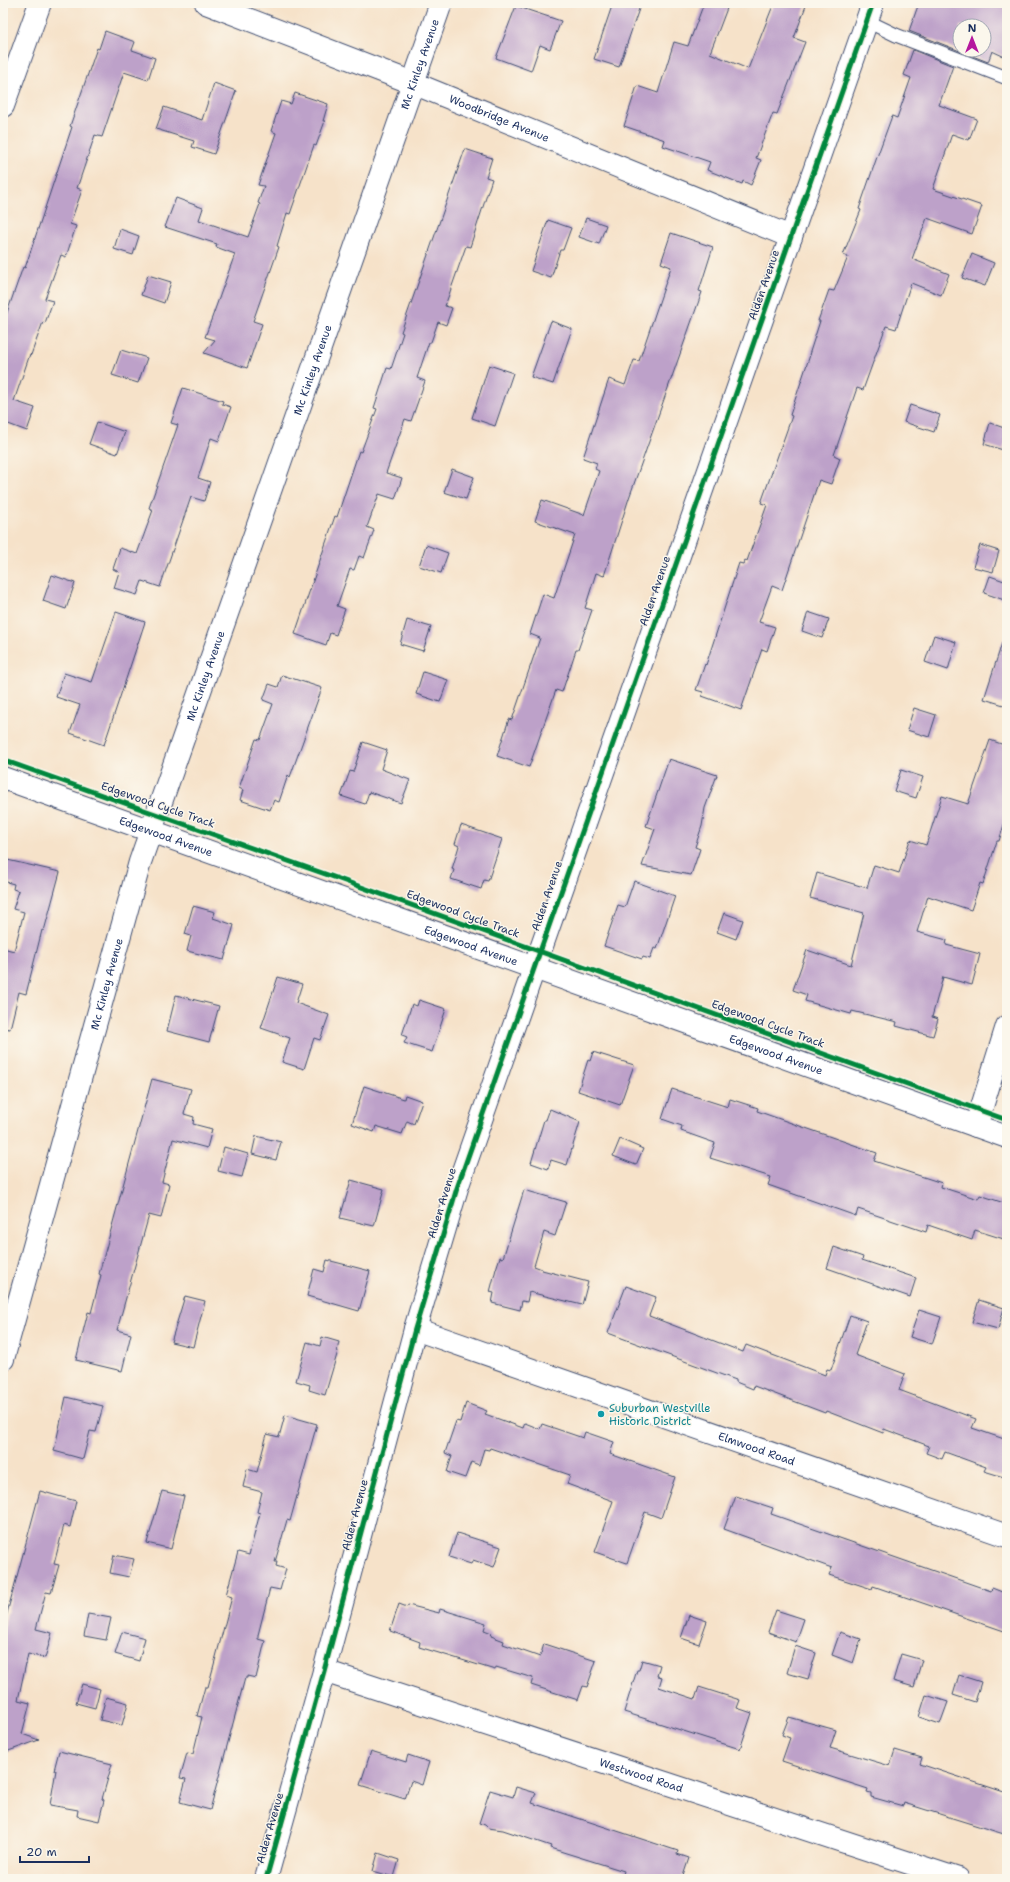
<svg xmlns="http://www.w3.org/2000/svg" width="1010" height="1882" viewBox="0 0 1010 1882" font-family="'Shantell Sans',sans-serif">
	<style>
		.building { fill: #bda1c9; fill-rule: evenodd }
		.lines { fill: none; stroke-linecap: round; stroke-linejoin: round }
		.service-casing { stroke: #3c4a6e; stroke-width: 15 }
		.minor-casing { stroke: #3c4a6e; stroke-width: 24 }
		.tertiary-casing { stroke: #3c4a6e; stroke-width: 24 }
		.service { stroke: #fff; stroke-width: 13 }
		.minor { stroke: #fff; stroke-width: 22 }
		.tertiary { stroke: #fff; stroke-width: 22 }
		.cycleway-casing { stroke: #fbf7ec; stroke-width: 8 }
		.cycleway { stroke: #00873e; stroke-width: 5 }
		.culture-dot { fill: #0f9aa8; stroke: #fbf7ec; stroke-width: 1.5 }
		.labels { text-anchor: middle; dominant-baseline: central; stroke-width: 3; stroke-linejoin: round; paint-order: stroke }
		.street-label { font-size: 11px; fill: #1b2f5e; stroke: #fbf7ec }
		.culture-label { font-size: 11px; fill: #0d838f; stroke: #fbf7ec; text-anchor: start }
	</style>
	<rect width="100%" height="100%" fill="#fbf7ec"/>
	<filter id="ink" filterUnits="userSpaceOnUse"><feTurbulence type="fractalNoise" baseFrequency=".025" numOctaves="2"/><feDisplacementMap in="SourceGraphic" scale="8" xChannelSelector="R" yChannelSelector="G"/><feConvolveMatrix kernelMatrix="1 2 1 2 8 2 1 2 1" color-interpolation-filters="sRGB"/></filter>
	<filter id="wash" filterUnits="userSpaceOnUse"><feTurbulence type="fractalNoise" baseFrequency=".012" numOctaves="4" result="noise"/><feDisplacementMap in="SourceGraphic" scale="16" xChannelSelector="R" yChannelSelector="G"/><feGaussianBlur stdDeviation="0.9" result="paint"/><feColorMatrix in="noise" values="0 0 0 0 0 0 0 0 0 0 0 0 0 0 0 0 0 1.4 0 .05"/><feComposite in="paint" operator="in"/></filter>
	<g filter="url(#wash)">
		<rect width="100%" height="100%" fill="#f6e2c9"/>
		<g id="blocks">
			<g class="building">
				<path d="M613,3h28l-22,64 -25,-8z"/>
				<path d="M704,3h25l-19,50 38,16 26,-66h33l-13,35 11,4 -28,72 -4,-1 -17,45 5,2 -10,25 -8,-4 -1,3 -35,-14 3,-8 -47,-16 2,-6 -41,-14 13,-40 21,7 16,-51 14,4z"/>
				<path d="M919,3h88v55l-15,-7 -4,11 -79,-31zM960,26h24v24h-24z"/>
				<path d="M516,6l45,15 -11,28 -10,-4 -9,26 -35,-13z"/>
				<path d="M105,31l30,11 -3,8 23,8 -7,22 -24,-8 -22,65 -7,-2 -18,53 5,2 -12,34 6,2 -10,31 -5,-2 -16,44 8,2 -8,22 -2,-1 -12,33 -1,-1 -16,47 21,7 -8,23 -24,-9v-98l20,-57 2,1 47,-141 -2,-1 27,-78 2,1z"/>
				<path d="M913,50l40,16 -14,39 38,14 -8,21 -17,-6 -19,55 49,17 -10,28 -45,-16 -15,41 37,15 -8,21 -30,-12 -15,46 -10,-3 -23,64 -6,-2 -23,67 6,3 -9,26 -12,-4 -37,110 -10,-4 -13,36 16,5 -8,24 -5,-2 -21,61 -39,-14 1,-4 -7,-2 9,-26 1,1 33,-102 4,1 2,-4 2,1 20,-56 -6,-2 31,-87 -2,-1 20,-60h-1l11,-34h-2l11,-31 5,1 14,-34 -5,-2 18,-45 -2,-1 18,-52 15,-41 5,2 14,-40 -7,-3z"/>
				<path d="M214,83l22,8 -22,63 -22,-7 2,-6 -38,-12 8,-22 38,13z"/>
				<path d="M295,93l33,11 -5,17h2l-9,25 -2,-1 -24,69 -3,-1 -10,33 2,1 -26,74 9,3 -15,44 -43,-15 11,-13 -10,-3 30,-83 -19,-7 1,-3 -52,-17 11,-29 27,10 -4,12 49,17 12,-33 -2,-1 6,-17 -6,-1 18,-52 -5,-2 10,-30 10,3z"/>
				<path d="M465,149l27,9 -6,19 6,2 -22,68 -4,-1 -21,60 7,2 -6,17 -8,-3 -7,20h-2l-12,36 8,3 -14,40 -6,-2 -19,54 16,5 -7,21 -16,-5 -12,33 7,3 -10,28 -5,-2 -5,14 -4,-1 -13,37 8,3 -9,26 -6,-2 -4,12 -31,-11 40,-118 2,1 22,-66 2,1 16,-43 -3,-1 13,-40 4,1 12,-36 -2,-1z"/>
				<path d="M586,218l20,7 -7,19 -20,-7z"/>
				<path d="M548,220l23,8 -8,22h-3l-9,28 -20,-7z"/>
				<path d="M120,229l19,7 -6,19 -19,-6z"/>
				<path d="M671,233l42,14 -14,44 3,1 -73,206 -25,78 -8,-3 -11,35 7,2 -14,40h-2l-14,42 -6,-2 -27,77 -32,-11 12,-37 3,1 28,-82 -10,-4 13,-40 11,4 21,-63 -40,-14 7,-21 42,15 15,-44 -4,-2 2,-6 -14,-5 26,-79 16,6 9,-25 5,1 32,-94 -10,-4z"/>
				<path d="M972,254l22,9 -9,23 -23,-8z"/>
				<path d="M148,275l23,7 -7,21 -23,-8z"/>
				<path d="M551,321l21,8 -19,55 -22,-7z"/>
				<path d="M121,350l26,8 -9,25 -26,-8z"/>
				<path d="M489,365l24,8 -18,53 -23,-8z"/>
				<path d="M183,388l40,13 -1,3 9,3 -12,34 -8,-3 -13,40 12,4 -6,19 -13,-4 -31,90 -18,-6 -5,14 -23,-7 5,-16 -6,-3 7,-21 17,6 16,-44 -4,-2 29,-83 -7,-2z"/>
				<path d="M910,405l30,10 -6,17 -30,-10z"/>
				<path d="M97,422l28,10 -8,22 -28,-10z"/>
				<path d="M990,423l17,6v9l-4,12 -19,-6z"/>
				<path d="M452,469l22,8 -8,22 -22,-7z"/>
				<path d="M426,545l22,8 -7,20 -22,-7z"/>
				<path d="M980,545l19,6 -6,21 -20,-5z"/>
				<path d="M52,575l23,8 -9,26 -23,-8z"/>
				<path d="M990,576l17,6v19l-23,-8z"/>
				<path d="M116,612l29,10 -41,123 -34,-12 10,-28 -24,-8 8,-24 28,9z"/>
				<path d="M808,612l21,7 -7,19 -20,-7z"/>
				<path d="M407,620l24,7 -8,24 -23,-7z"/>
				<path d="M934,635l22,7 -8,28 -23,-8z"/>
				<path d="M1003,640l4,1v65l-23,-7z"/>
				<path d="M423,672l25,8 -8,22 -24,-8z"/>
				<path d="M282,675l40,13 -32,89 -2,-2 -9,27 -5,-2 -4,10 -30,-10 3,-10 -4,-2 17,-49 4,1 13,-36 -10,-4 6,-16 9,3z"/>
				<path d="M914,708l22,7 -7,22 -22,-7z"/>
				<path d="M990,740l17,6v69l-8,26h-2l-14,43 -3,-1 -9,27 -43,-14 -11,36 30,8 -1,5 34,9 -8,31 -29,-8 -11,40 6,2 -5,17 -37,-10 1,-4 -45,-11 -1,3 -46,-13 2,-6 -14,-5 14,-40 44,15 13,-52 -54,-15 7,-25 50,15 7,-23 25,8 11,-33 16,5 16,-49 26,8z"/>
				<path d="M363,742l24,8 -6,19 29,11 -9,23 -32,-11 -4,12 -24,-8 9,-25 3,1z"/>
				<path d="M669,759l48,16 -12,33 -3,18 -7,21 5,2 -9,26 -49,-9 13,-37 -9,-3z"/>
				<path d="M901,770l22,7 -7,21 -22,-7z"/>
				<path d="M461,825l41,14 -14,42 -4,-1 -3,9 -30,-10 3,-9 -2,-1 7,-23 -4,-2z"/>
				<path d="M3,859l57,13 -16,59 -2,-1 -16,64 -7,-2 -9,37 -7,-1v-80l11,3 10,-39 -11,-3 6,-18 -6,-2 1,-5 -11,-3z"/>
				<path d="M634,881l41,15 -18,53 -3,-1 -4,11 -7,-2 -1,2 -38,-13 14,-41 7,2z"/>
				<path d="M193,906l22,6 -2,6 21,7 -10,35 -37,-9 4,-15 -6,-2z"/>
				<path d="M724,913l19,7 -7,19 -19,-7z"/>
				<path d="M278,977l24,7 -6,19 33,12 -9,25 -6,-2 -10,31 -22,-7 8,-24 -29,-10z"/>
				<path d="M176,995l43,11 -10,36 -42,-11z"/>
				<path d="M419,1000l27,9 -14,43 -28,-9 3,-6 -5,-2 10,-31 5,2z"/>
				<path d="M593,1052l41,13 -14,40 -42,-14 10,-31 2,1z"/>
				<path d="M152,1079l39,10 -7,25 10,3 -1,7 19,5 -5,19 -34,-9 -11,43 7,2 -8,34 -12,-3 -32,115 14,4 -9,37 -46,-11 12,-48 3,1 10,-38 -2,-1z"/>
				<path d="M364,1086l40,13 1,-4 17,6 -8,23 -7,-3 -5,13 -26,-8 -2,6 -22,-8z"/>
				<path d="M672,1089l56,18 2,-8 28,9 -1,3 120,42 -3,8 68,22 -1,4 37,12 2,-4 27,9v36l-32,-10 -3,10 -44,-15 -2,7 -68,-23 -2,7 -88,-31 3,-8 -61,-19 5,-15 -34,-12 1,-5 -20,-7z"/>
				<path d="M550,1109l30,13 -13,43 -16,-5 -3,9 -17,-6 13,-43h2z"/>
				<path d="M256,1136l25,6 -5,18 -24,-6z"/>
				<path d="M620,1139l23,10 -7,16 -23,-9z"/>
				<path d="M224,1147l24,7 -6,23 -24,-6z"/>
				<path d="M351,1180l33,9 -10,37 -34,-8z"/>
				<path d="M524,1190l42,12 -11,34 -11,-4 -10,34 8,3v1l46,12 -6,23 -53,-13 -2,10 -5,-1 -2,9 -28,-7 2,-10 -4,-1 6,-23 4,-12 3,1z"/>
				<path d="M834,1247l29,10 -1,3 54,18 -6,19 -83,-29z"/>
				<path d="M327,1260l43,11 -11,40 -52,-15 7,-27 10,3z"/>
				<path d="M626,1286l30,11 -7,19 94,36 3,-7 79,30 2,-6 4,1 19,-55 17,6 -12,34 50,19 -6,16 77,29 -4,9 35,12v38l-23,-7 2,-4 -41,-15 -3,7 -16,-6 3,-7 -45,-17 -1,4 -57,-22 -1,2 -71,-27 -1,3 -17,-7v-2l-128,-47z"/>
				<path d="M185,1296l20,5 -12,46 -22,-5z"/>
				<path d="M979,1300l25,8 -6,21 -26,-7z"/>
				<path d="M919,1310l22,7 -9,27 -22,-7z"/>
				<path d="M322,1337l17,5 -2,9h1l-13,44 -16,-5 1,-5 -14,-4 11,-39 13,4z"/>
				<path d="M66,1397l37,9 -7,26 -6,-1 -7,28 -29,-8z"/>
				<path d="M466,1403l21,8 -2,3 38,14 2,-5 15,6 2,-5 41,14 2,-6 29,10 -4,12 65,23 -14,41 -16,-6 -18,51 -32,-11 18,-51 -46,-17 3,-9 -80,-27 -1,2 -5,-1 -5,16 -8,-3 -6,16 -18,-6 5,-16 -7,-3 11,-32 4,1z"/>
				<path d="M285,1415l32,9 -27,97 -3,-1 -12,42h2l-1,4 10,3 -6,21 -10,-2 -12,47v4l7,2 -9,37 -9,-2v2h-2l-35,132 -30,-8 6,-23 -6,-1 7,-25 6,1 9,-37 -5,-1 8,-29h3l24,-90 -6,-2 12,-43 11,3 11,-42 -3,-1 5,-20 -19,-5 4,-18 10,3 10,-38 12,3z"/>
				<path d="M40,1491l36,10 -6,26 -6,-2 -10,39 5,1 -8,28 -5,-1 -10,37 16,4 -7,25 -17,-4 -10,46 12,3 -8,31 17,6 -36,13v-125z"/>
				<path d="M162,1491l22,5 -13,53 -24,-6z"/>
				<path d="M736,1496l37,12 -2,6 220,77 1,-3 15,6v38l-134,-46 -1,3 -43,-14 3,-7 -108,-39z"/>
				<path d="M457,1533l44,14 -7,20 -21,-7 -2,4 -22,-7z"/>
				<path d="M114,1555l20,4 -5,18 -19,-4z"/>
				<path d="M399,1604l8,3 1,-2 31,8 1,-4 46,14 -2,7 8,3 -1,3 13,5 -1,3 37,13 4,-13 52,17 -9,26 -4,-1 -5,14 -47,-15 2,-7 -37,-11 -1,3 -76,-23 1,-5 -30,-11z"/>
				<path d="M776,1610l28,9 -8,23 -28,-10z"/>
				<path d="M88,1614l23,4 -5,22 -22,-4z"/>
				<path d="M689,1615l18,6 -8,23 -18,-6z"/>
				<path d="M122,1632l23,6 -6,23 -24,-7z"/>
				<path d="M840,1632l21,7 -8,24 -21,-8z"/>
				<path d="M795,1646l21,7 -8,26 -21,-6z"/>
				<path d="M901,1654l21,6 -8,27 -21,-6z"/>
				<path d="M642,1660l18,5 -3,11 5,1 -3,10 36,12 4,-12 41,13 -3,8 15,5 -12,36 -116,-37 13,-42h2z"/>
				<path d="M959,1675l22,7 -6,20 -22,-7z"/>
				<path d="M82,1684l18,5 -5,19 -19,-5z"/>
				<path d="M926,1695l22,7 -8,22 -21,-7z"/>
				<path d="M106,1697l22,6 -6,22 -22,-5z"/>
				<path d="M789,1717l47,13 -6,18 60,18 5,-16 27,8 -2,6 87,29v42l-103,-32 -1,3 -32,-9v-4l-4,-1 1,-3 -86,-28 8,-23 -8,-3z"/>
				<path d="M59,1751l53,13 -10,35 2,1 -5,21 -22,-5 1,-6 -28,-5 6,-35h-2z"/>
				<path d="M371,1751l35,11 2,-7 21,7 -7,23 -11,-4 -6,18 -45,-14z"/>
				<path d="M516,1787l20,6 -4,10 146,48 -1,3 12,4 -7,21h-42l-17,-5 1,-3 -74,-23 1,-2 -48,-16 -15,-2 -3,-3 -6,-2 11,-33 23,7z"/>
				<path d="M378,1853l21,7 -5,17 -21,-6z"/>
			</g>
		</g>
	</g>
	<g filter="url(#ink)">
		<use href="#blocks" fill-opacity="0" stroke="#3c4a6e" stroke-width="1"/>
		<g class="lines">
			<g class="service-casing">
				<path id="service" d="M867,21l29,14 111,43"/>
			</g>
			<g class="minor-casing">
				<g id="minor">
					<path id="s1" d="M206,3l207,80 378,154"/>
					<path d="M3,106l37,-103"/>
					<path d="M976,1126l31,-100"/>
					<path id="s2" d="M415,1329l592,207"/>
					<path id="s3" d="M3,1359l137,-497 301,-859"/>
					<path id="s4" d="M324,1671l634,208"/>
					<path d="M266,1879l58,-208 91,-342 42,-141 416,-1185"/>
				</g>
			</g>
			<g class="tertiary-casing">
				<g id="tertiary">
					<path id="s5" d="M3,778l1004,359"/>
				</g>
			</g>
			<use href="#service" class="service"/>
			<use href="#minor" class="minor"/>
			<use href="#tertiary" class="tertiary"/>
			<g class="cycleway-casing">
				<g id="cycleway">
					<path d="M3,760l325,115 679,245"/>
					<path d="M266,1879l58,-208 91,-342 42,-141 416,-1185"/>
				</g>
			</g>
			<use href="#cycleway" class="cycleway"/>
		</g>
	</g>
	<circle class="culture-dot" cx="601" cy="1414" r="4"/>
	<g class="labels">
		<g class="street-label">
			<text stroke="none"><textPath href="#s3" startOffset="1361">Mc Kinley Avenue</textPath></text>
			<text stroke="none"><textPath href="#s1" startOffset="315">Woodbridge Avenue</textPath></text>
			<text transform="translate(764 285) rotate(-71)">Alden Avenue</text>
			<text stroke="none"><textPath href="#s3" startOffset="1037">Mc Kinley Avenue</textPath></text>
			<text transform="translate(655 591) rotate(-71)">Alden Avenue</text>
			<text stroke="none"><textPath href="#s3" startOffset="713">Mc Kinley Avenue</textPath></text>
			<text transform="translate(158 805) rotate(19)">Edgewood Cycle Track</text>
			<text stroke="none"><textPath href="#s5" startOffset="173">Edgewood Avenue</textPath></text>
			<text transform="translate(547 896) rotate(-71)">Alden Avenue</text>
			<text transform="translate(463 914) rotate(20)">Edgewood Cycle Track</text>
			<text stroke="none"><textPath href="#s5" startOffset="497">Edgewood Avenue</textPath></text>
			<text stroke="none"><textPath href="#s3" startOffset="389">Mc Kinley Avenue</textPath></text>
			<text transform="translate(768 1024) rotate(20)">Edgewood Cycle Track</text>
			<text stroke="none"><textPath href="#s5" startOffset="821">Edgewood Avenue</textPath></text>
			<text transform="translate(442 1203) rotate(-73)">Alden Avenue</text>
			<text stroke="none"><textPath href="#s2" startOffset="362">Elmwood Road</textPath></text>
			<text transform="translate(355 1515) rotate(-75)">Alden Avenue</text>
			<text stroke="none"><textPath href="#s4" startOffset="334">Westwood Road</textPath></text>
			<text transform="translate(270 1828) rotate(-74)">Alden Avenue</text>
		</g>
		<g class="culture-label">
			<text x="609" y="1408">Suburban Westville<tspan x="609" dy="13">Historic District</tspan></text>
		</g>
	</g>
	<rect width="1010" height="1882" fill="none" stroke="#fbf7ec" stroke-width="16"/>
	<g transform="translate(972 38)"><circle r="19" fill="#fbf7ec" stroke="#a1a7b3"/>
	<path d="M0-3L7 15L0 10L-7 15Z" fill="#b5179e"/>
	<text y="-6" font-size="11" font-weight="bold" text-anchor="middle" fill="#1b2f5e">N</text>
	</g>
	<path d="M20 1856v6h69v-6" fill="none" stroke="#1b2f5e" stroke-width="2"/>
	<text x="26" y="1856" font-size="12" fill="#1b2f5e" stroke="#fbf7ec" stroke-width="3" paint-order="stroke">20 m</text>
</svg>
